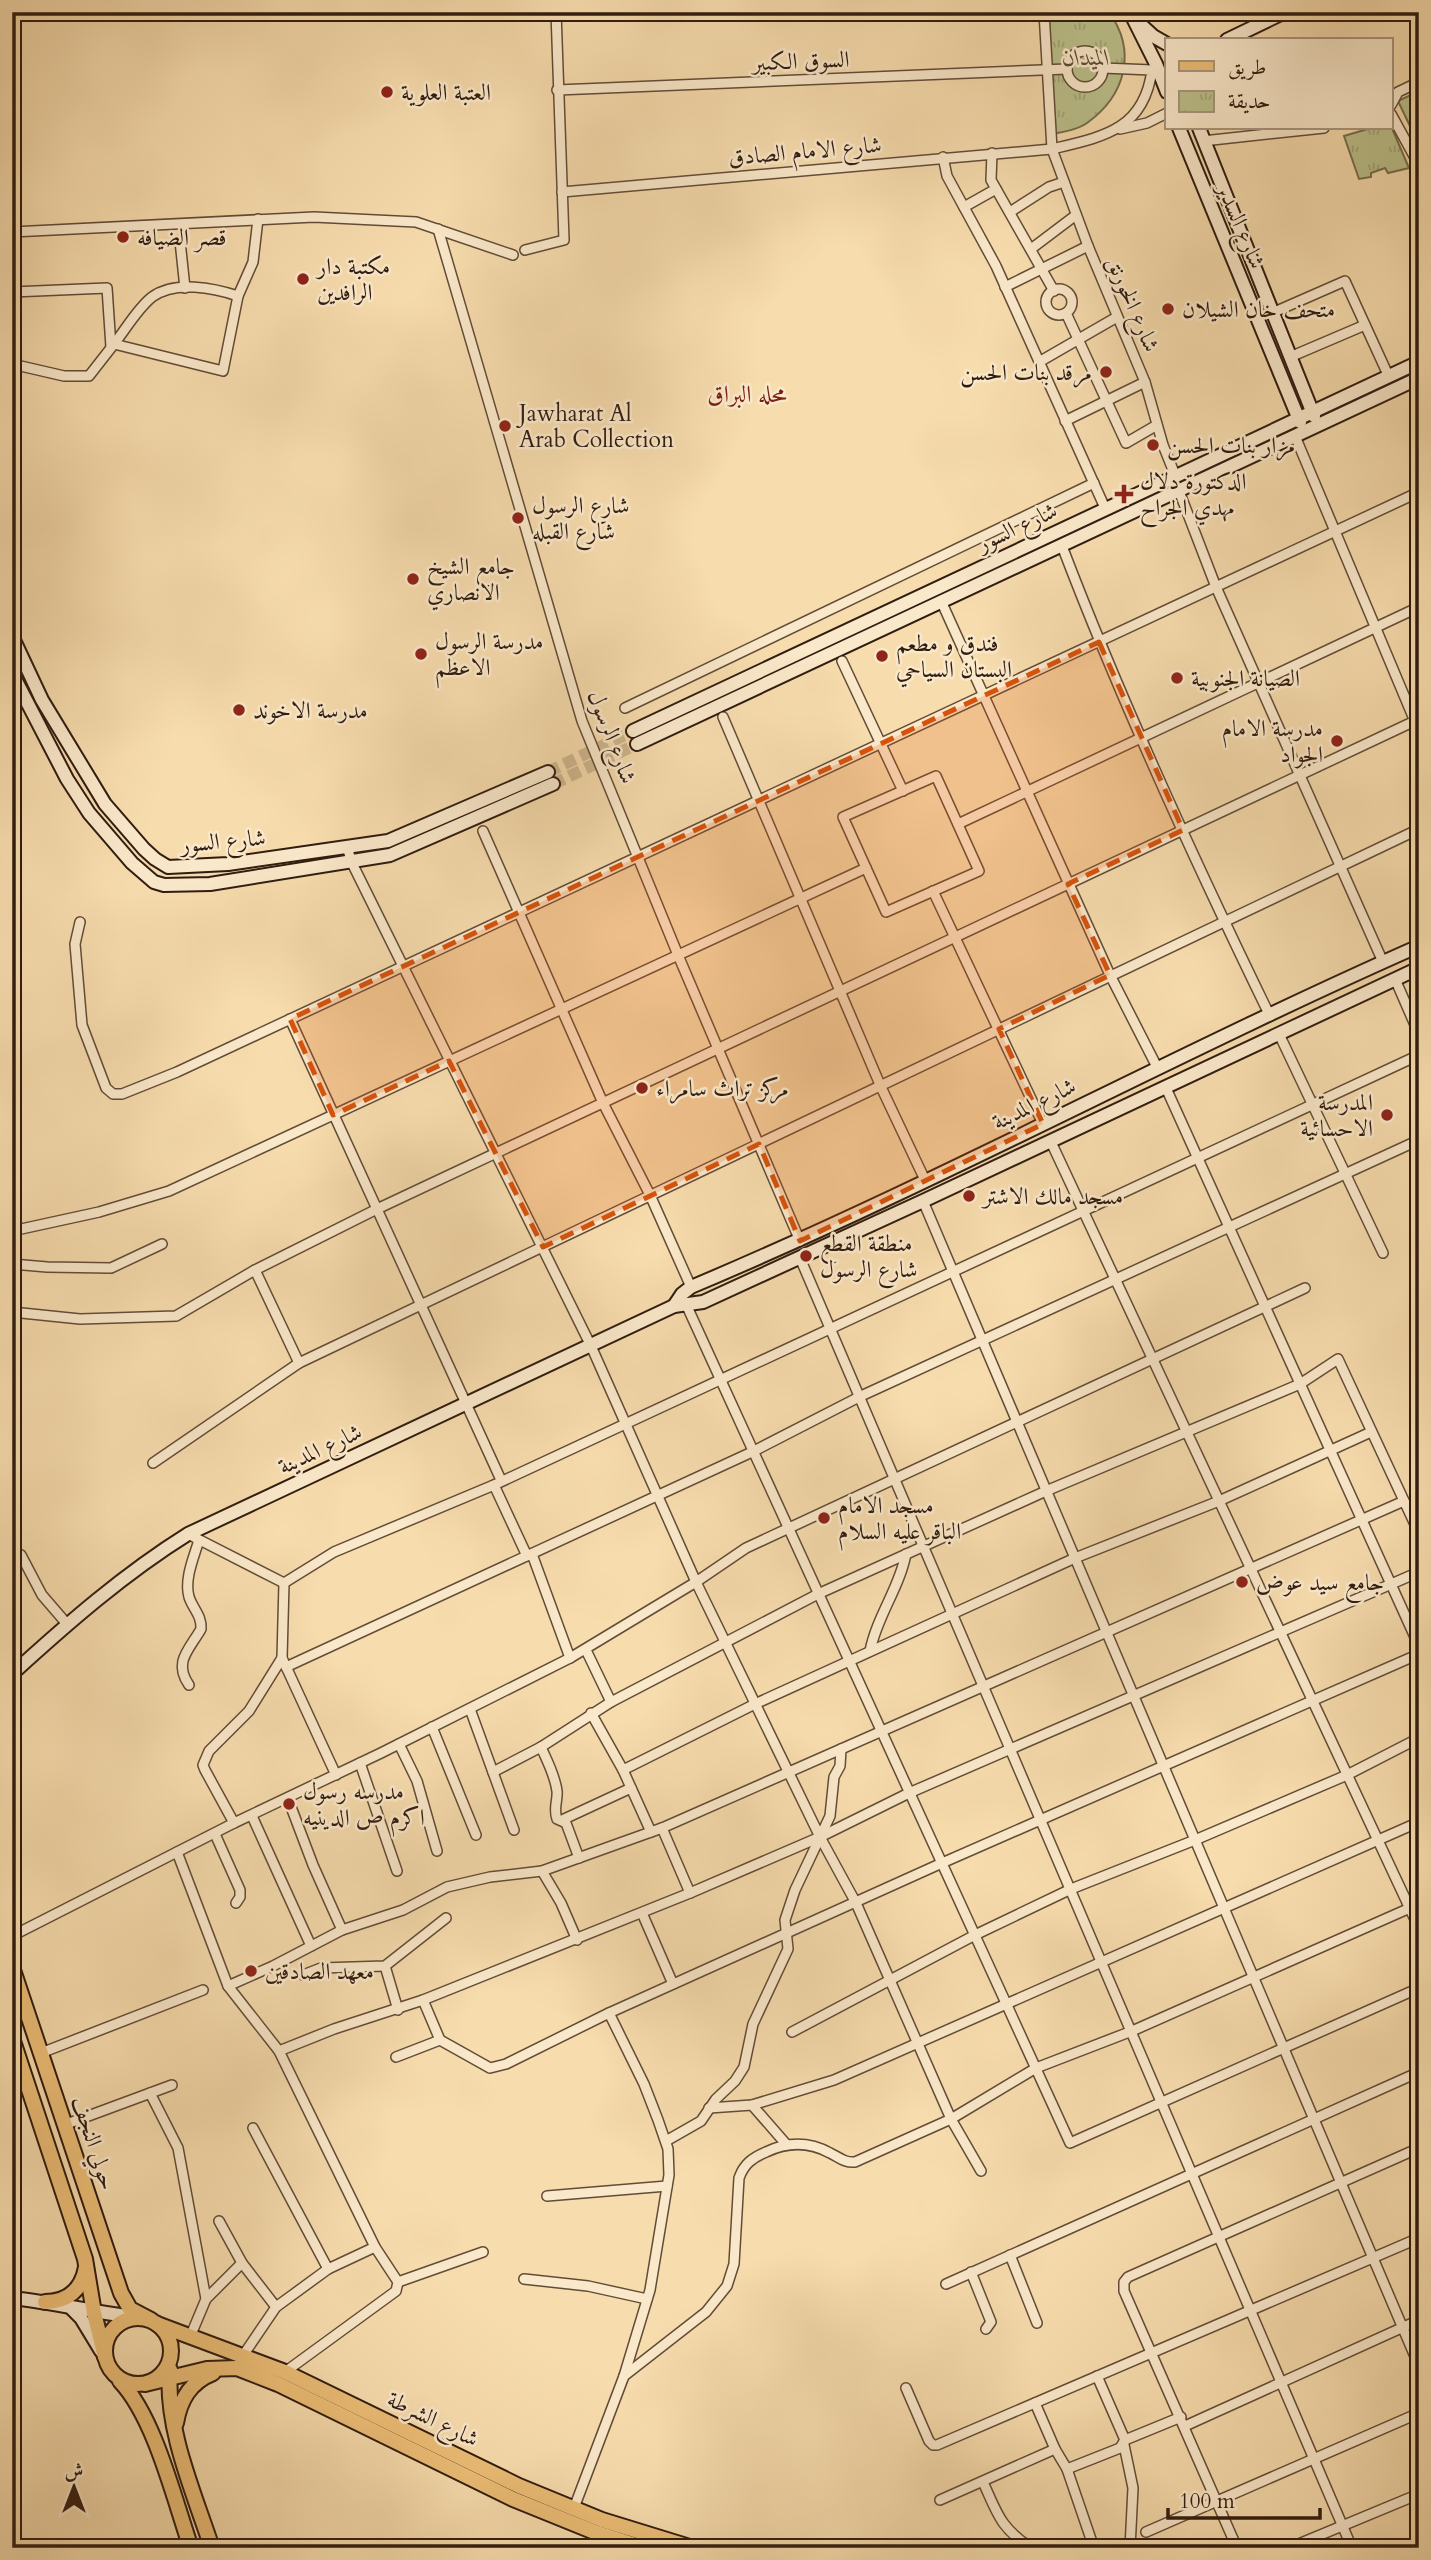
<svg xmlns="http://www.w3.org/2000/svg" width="1431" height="2560" viewBox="0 0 1431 2560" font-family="Cardo,Amiri,serif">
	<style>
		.park { fill: url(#park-tufts); stroke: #766e4e; stroke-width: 2 }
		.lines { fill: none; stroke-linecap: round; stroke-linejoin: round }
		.secondary-tunnel { stroke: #cfb68e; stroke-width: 12; stroke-dasharray: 12 6; stroke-linecap: butt }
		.street-casing { stroke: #624c37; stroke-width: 12 }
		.secondary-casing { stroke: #301c10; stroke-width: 16 }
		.primary-casing { stroke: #301c10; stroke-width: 18 }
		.street { stroke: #fae8ca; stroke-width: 9 }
		.secondary { stroke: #fae8ca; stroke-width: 12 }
		.primary { stroke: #ecbe76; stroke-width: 14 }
		.marked { fill: #d6530c; fill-opacity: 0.2; stroke: #d6530c; stroke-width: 5; stroke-dasharray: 14 9; stroke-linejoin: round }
		.poi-dot { fill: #8f2418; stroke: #fae8ca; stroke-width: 2.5 }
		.labels { text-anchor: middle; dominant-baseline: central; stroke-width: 5; stroke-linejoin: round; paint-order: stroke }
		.park-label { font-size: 23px; font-style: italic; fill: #5a4d35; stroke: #fae8ca }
		.street-label { font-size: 23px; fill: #301c10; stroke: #fae8ca }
		.poi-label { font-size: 23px; fill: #301c10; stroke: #fae8ca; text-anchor: start }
		.neighbourhood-label { font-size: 24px; fill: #7a1f14; stroke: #fae8ca }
	</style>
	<defs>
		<pattern id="park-tufts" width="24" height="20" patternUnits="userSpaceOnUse" patternTransform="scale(1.75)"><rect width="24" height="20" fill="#bbc08b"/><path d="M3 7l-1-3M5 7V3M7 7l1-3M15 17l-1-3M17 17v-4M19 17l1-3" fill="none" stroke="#a1a477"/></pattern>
	</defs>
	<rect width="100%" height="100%" fill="#f7dcad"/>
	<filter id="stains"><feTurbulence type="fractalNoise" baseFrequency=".00286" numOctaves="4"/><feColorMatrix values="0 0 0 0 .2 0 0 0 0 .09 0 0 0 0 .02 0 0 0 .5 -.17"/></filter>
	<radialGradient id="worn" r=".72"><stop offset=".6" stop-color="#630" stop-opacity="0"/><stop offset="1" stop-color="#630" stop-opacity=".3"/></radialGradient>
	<g class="park">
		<path d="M1044,12h65c28,39 17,83 -22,111 -10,7 -24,9 -36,11z"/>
		<path d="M1419,91v54l-21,-44z"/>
		<path d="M1391,126l18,42 -21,5 -3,-5 -14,5v4l-12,2 -15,-43 27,-8z"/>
	</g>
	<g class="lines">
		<g class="secondary-tunnel">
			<path d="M548,772l85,-41"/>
			<path d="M553,784l84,-40"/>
		</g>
		<g class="street-casing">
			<g id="street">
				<path d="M1044,12l8,137 36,97 57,136 18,63 12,30"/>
				<circle cx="1085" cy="69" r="18"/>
				<path d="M557,90l510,-21"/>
				<path d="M1391,105l7,-13 21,-10"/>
				<path d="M1391,114l28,51"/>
				<path d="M1120,129l27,-6 20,-10"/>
				<path d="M1203,141l121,-13"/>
				<path d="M992,153l-1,27 63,111"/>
				<path d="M943,157l4,19 49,90 109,242"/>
				<path d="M562,192l490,-43c51,-12 92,-19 100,-79l-49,-2"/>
				<path d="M964,207l32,-18"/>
				<path d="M1010,212l39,-25 15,-5"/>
				<path d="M438,229l144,492 96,234 122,286"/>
				<path d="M12,232l302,-15 102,5 97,33"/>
				<path d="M180,241l5,47"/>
				<path d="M1031,249l45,-34"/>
				<path d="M525,250l39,-10 -8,-228"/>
				<path d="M1005,287l83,-41"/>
				<circle cx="1059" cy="302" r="13"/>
				<path d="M12,292l95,-4 4,59"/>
				<path d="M1066,313l60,130 31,-18"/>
				<path d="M1272,313l73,-32 44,96"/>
				<path d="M114,344c12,-15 23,-35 38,-47 23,-17 62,-9 86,-1"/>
				<path d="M1290,357l75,-32"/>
				<path d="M1039,362l78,-45"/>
				<path d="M12,364l52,12h25l25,-32 109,27 15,-75 15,-34 5,-43"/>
				<path d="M1065,421l80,-39"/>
				<path d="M1295,436l124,295"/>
				<path d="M1179,491l37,96 167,375"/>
				<path d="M1062,546c61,160 133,316 208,470"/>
				<path d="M942,603l168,372 48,94"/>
				<path d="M842,661l61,130"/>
				<path d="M625,708l469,-225"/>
				<path d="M723,717l158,370 44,93"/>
				<path d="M936,776l43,95 -93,41 -43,-95z"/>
				<path d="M958,824l461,-217"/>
				<path d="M483,831l120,272 47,92 41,92"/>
				<path d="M347,847l5,16 239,483 105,236 124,255 36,66 95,216 30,52"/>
				<path d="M933,891l110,233"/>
				<path d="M80,922l-5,22 7,81 24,63 7,6h9l55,-22 1242,-580"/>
				<path d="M1395,979l24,55"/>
				<path d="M290,1019l211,461"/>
				<path d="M1279,1034l104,219"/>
				<path d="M1166,1088l253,558"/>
				<path d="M1051,1142l368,786"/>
				<path d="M923,1201l496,1165"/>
				<path d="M12,1231l87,-19 70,-21 697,-323"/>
				<path d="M800,1258l552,1290"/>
				<path d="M12,1264l35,3 64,1 51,-24"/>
				<path d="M255,1270l44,93"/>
				<path d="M685,1302l385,841 349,-155"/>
				<path d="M12,1312l68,7 96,-3 79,-46 122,-61 1042,-490"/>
				<path d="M153,1463l146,-100 1120,-534"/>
				<path d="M494,1485l33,71"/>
				<path d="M188,1534l96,49 50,-31 160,-67 925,-430"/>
				<path d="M532,1554l38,104"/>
				<path d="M21,1555l21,40 25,29"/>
				<path d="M284,1583l-2,75 54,117"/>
				<path d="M586,1650l25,52"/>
				<path d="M870,1651c7,-35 29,-62 36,-97"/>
				<path d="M286,1667l466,-215 109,-56 558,-256"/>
				<path d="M189,1685c-16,-23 0,-35 12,-56 1,-13 -8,-20 -12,-32 -5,-18 5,-40 10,-57"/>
				<path d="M470,1709l44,121"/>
				<path d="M591,1713l32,57 28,62"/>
				<path d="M432,1727l44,108"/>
				<path d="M399,1744l18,37 20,70"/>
				<path d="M541,1747c6,14 14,28 16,44 1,9 -4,18 0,28l9,4 13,35"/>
				<path d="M360,1763l37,108"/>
				<path d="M623,1770l132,-66 320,-146 144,-57 152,-69"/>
				<path d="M493,1772l48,-25 70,-45 207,-108 228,-103 254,-107 38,-25 81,174"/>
				<path d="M288,1799l25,66 29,65"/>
				<path d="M252,1816l59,130"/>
				<path d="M562,1820l69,-32"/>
				<path d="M234,1823l-29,-53 -2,-5 6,-14 40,-40 33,-53"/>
				<path d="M662,1828l28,65"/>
				<path d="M215,1834l25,56v7l-4,6"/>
				<path d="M177,1852l51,134 51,65 96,196 23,35 -2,9 -111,81"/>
				<path d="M542,1871l19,32 16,37"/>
				<path d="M642,1913l31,71"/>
				<path d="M12,1936l222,-113 147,-70 189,-95 126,-76 50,-34 559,-260"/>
				<path d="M385,1966l13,44"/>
				<path d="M303,1975l18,-7 64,-2 61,-48"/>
				<path d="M228,1986l45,-20 69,-36 61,-20 44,-23 43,-10 52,-6 120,-43 742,-327"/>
				<path d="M423,2000l17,40 50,28 16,-4 103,-51 333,-150 477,-209"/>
				<path d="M792,2032l183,-97 96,-46 124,-49 152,-65 72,-37"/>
				<path d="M279,2051l55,-22 89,-29 267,-107 130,-56 89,-44 510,-221"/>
				<path d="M41,2053l162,-63"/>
				<path d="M396,2057l44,-17"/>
				<path d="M150,2093l28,55 28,151 -16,38"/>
				<path d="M752,2105l34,39"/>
				<path d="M709,2108l43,-3 82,-25 585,-258"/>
				<path d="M64,2125l108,-40"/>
				<path d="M253,2128l75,141 47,-22"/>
				<path d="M666,2141l35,-20 15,-22 19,-18 9,-14 9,-43 35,-75 -3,-29 10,-30 35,-74 4,-39 6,-11 1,-17"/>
				<path d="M547,2196l120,-10"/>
				<path d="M219,2221l23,42 34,44"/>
				<path d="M1010,2255l27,68"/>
				<path d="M971,2272l20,50 -5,7"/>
				<path d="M524,2279l64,7 59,13"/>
				<path d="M398,2282l85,-30"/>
				<path d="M946,2284l473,-212"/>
				<path d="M206,2299l36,-36"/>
				<path d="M242,2357l34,-50 52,-38"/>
				<path d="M624,2376l82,-64 21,-26 7,-22 5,-86c5,-14 13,-20 27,-26 21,-10 42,-11 64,1 9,4 14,10 25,9l96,-43 85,-51 96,-37 287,-127"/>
				<path d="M1097,2376l28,64"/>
				<path d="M906,2388l23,53 4,4h4l482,-207"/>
				<path d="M1035,2403l20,46 12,20 27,79"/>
				<path d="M1185,2426l234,-106"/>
				<path d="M1124,2445l9,43 -3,60"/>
				<path d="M1067,2469l53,-21 5,-8 56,-23"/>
				<path d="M983,2482c15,33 17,45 48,66"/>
				<path d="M940,2500l115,-51"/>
				<path d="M574,2508l50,-132 26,-86 19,-115 -1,-26 -10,-29 -14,-36 -35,-71"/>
				<path d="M1146,2532l273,-119"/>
				<path d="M1237,2548l-113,-257v-9l4,-5 291,-129"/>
				<path d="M1289,2548l130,-54"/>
			</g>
		</g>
		<g class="secondary-casing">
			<g id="secondary">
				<path d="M1130,12l26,52 11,28"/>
				<path d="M1140,24l13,12 14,8"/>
				<path d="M1227,40l58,-28"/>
				<path d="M1179,128l121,294"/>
				<path d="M1199,128l115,288"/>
				<path d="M12,636l30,64 63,104 39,45 11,10 13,8 60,-3 160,-23 160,-69"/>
				<path d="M12,673l55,106 22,34 43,50 22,19 10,3 46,-1 180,-29 163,-71"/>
				<path d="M633,731l786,-369"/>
				<path d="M637,744l782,-366"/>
				<path d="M674,1306l8,-12 9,-7c247,-104 483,-233 728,-341"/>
				<path d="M12,1674c56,-51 112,-100 176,-140l486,-228 29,-4 220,-101 496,-233"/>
				<path d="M12,2298c44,5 86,15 130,20"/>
				<path d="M72,2309l9,9 20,33"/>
			</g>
		</g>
		<g class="primary-casing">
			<g id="primary">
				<path d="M12,1967l109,326 9,16 21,11"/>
				<path d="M12,2038l73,221 9,54 11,44"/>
				<path d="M45,2302c22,0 37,-12 41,-35"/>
				<circle cx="138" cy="2351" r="33"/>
				<path d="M157,2324l128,48 234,114 83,34 91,28"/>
				<path d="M170,2370c-5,58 24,123 42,178"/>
				<path d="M120,2381c35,37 54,118 71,167"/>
				<path d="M145,2384l62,-15 30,-1 41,16 235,115 84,34 47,15"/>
				<path d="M176,2423c4,-23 14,-41 37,-50"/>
			</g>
		</g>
		<use href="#street" class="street"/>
		<use href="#secondary" class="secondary"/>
		<use href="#primary" class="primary"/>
	</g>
	<path class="marked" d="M1099,642l84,188 -115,54 42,91 -111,54 44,95 -243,117 -41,-97 -216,103 -94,-186 -116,54 -43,-96z"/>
	<g class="poi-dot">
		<circle cx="387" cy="92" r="7"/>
		<circle cx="123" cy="237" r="7"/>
		<circle cx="303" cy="279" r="7"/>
		<circle cx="1168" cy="309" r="7"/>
		<circle cx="1106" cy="372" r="7"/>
		<circle cx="505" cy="426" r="7"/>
		<circle cx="1153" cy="445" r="7"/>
		<path d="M1120.5 483.5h7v7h7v7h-7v7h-7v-7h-7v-7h7z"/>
		<circle cx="518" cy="518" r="7"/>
		<circle cx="413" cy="579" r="7"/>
		<circle cx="421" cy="654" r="7"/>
		<circle cx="882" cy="656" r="7"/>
		<circle cx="1177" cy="678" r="7"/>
		<circle cx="239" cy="710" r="7"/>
		<circle cx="1337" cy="741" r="7"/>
		<circle cx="642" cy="1088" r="7"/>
		<circle cx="1387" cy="1115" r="7"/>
		<circle cx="969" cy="1196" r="7"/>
		<circle cx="806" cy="1256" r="7"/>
		<circle cx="824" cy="1518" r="7"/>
		<circle cx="1242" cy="1582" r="7"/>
		<circle cx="289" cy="1804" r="7"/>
		<circle cx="251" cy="1971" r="7"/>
	</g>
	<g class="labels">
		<g class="park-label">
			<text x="1086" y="57">الميدان</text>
		</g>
		<g class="street-label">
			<text transform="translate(801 61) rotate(-2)">السوق الكبير</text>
			<text transform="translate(805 151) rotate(-5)">شارع الامام الصادق</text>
			<text transform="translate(1241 226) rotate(67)">شارع السدير</text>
			<text transform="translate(1133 304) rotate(67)">شارع الخورنق</text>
			<text transform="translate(1017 527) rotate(-25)">شارع السور</text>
			<text transform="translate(612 737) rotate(69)">شارع الرسول</text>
			<text transform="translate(223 841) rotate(-5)">شارع السور</text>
			<text transform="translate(1034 1104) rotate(-26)">شارع المدينة</text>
			<text transform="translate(320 1449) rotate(-25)">شارع المدينة</text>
			<text transform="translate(94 2143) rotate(72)">حولي النجف</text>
			<text transform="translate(433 2419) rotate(26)">شارع الشرطة</text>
		</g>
		<g class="poi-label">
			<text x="401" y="92">العتبة العلوية</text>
			<text x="137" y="237">قصر الضيافه</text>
			<text x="317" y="266">مكتبة دار<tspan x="317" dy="26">الرافدين</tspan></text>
			<text x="1182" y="309">متحف خان الشيلان</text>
			<text x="1092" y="372" text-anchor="end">مرقد بنات الحسن</text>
			<text x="519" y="413">Jawharat Al<tspan x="519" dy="26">Arab Collection</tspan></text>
			<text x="1167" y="445">مزار بنات الحسن</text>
			<text x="1140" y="481">الدكتورة دلال<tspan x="1140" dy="26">مهدي الجراح</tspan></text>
			<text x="532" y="505">شارع الرسول<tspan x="532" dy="26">شارع القبله</tspan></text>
			<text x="427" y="566">جامع الشيخ<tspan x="427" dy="26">الانصاري</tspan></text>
			<text x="435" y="641">مدرسة الرسول<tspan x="435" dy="26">الاعظم</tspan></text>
			<text x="896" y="643">فندق و مطعم<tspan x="896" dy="26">البستان السياحي</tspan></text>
			<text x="1191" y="678">الصيانة الجنوبية</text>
			<text x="253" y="710">مدرسة الاخوند</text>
			<text x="1323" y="728" text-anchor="end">مدرسة الامام<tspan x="1323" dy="26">الجواد</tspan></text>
			<text x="656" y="1088">مركز تراث سامراء</text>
			<text x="1373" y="1102" text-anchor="end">المدرسة<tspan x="1373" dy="26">الاحسائية</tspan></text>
			<text x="983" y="1196">مسجد مالك الاشتر</text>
			<text x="820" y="1243">منطقة القطع<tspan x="820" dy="26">شارع الرسول</tspan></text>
			<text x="838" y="1505">مسجد الامام<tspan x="838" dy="26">الباقر عليه السلام</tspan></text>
			<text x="1256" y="1582">جامع سيد عوض</text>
			<text x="303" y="1791">مدرسه رسول<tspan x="303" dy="26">اکرم ص الدینیه</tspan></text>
			<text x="265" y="1971">معهد الصادقين</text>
		</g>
		<g class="neighbourhood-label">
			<text x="747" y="394">محله البراق</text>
		</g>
	</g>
	<rect width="1431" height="2560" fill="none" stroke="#f7dcad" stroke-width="42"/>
	<rect x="14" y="14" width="1403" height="2532" fill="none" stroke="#301c10" stroke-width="3.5"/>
	<rect x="21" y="21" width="1389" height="2518" fill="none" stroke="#301c10" stroke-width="2"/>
	<rect x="1165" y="38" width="228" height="91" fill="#fae8ca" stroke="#a99680" stroke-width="2"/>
	<rect x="1179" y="61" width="35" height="10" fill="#ecbe76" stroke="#a99680" stroke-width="2"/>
	<text x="1228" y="74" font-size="21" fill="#301c10">طريق</text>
	<rect x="1179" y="91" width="35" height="21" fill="url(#park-tufts)" stroke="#a99680" stroke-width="2"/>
	<text x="1228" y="108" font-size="21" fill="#301c10">حديقة</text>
	<g transform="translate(74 2487)" stroke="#fae8ca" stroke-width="5" paint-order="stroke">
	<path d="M0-5L12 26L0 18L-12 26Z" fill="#301c10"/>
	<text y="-10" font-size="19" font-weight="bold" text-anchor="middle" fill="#301c10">ش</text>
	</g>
	<path d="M1168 2508v10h152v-10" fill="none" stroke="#301c10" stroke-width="3.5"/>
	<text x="1179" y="2508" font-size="21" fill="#301c10" stroke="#fae8ca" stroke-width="5" paint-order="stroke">100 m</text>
	<rect width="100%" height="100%" filter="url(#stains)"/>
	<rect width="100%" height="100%" fill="url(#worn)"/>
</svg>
